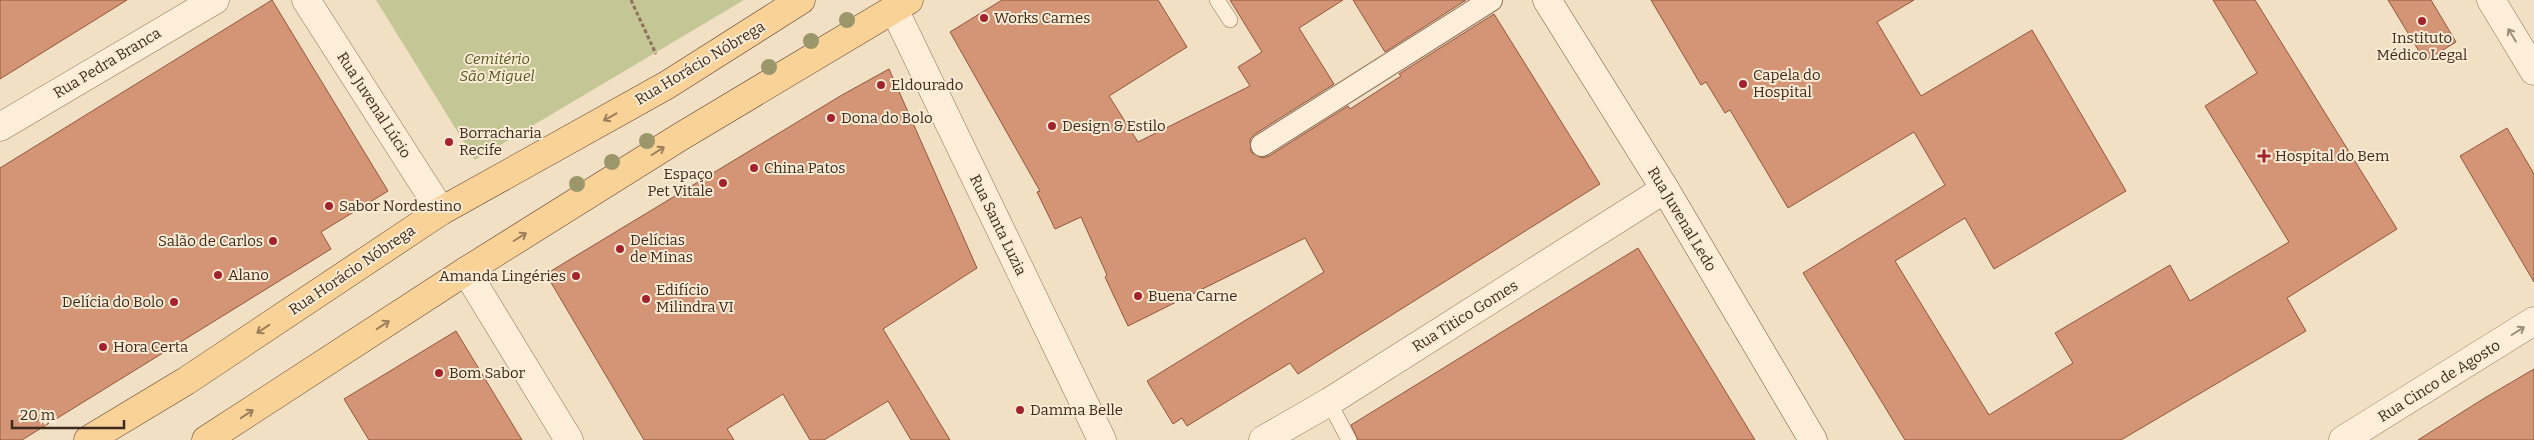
<svg xmlns="http://www.w3.org/2000/svg" width="2534" height="440" viewBox="0 0 2534 440" font-family="Bitter,serif">
	<style>
		.cemetery { fill: #c5c696 }
		.building { fill: #d49576; stroke: #91563b }
		.lines { fill: none; stroke-linecap: round; stroke-linejoin: round }
		.service-casing { stroke: #8f7058; stroke-width: 16 }
		.pedestrian-casing { stroke: #8f7058; stroke-width: 24 }
		.minor-casing { stroke: #8f7058; stroke-width: 29 }
		.secondary-casing { stroke: #71513b; stroke-width: 29 }
		.primary-casing { stroke: #5d3f2c; stroke-width: 29 }
		.path { stroke: #8f7058; stroke-width: 3; stroke-dasharray: 4 2.5; stroke-linecap: butt }
		.service { stroke: #fceed8; stroke-width: 15 }
		.pedestrian { stroke: #fceed8; stroke-width: 22 }
		.minor { stroke: #fceed8; stroke-width: 28 }
		.secondary { stroke: #fceed8; stroke-width: 28 }
		.primary { stroke: #f9d298; stroke-width: 28 }
		.tree { fill: #9b976b }
		.oneway { stroke: #9d8c7a }
		.oneway2 { stroke: #9c7e5a }
		.poi-dot { fill: #a4222e; stroke: #f9ebd4; stroke-width: 2 }
		.labels { text-anchor: middle; dominant-baseline: central; stroke-width: 4; stroke-linejoin: round; paint-order: stroke }
		.poi-label { font-size: 15px; fill: #3e2a1d; stroke: #f9ebd4; text-anchor: start }
		.park-label { font-size: 15px; font-style: italic; fill: #535c22; stroke: #f9ebd4 }
		.street-label { font-size: 15px; fill: #3e2a1d; stroke: #f9ebd4 }
	</style>
	<rect width="100%" height="100%" fill="#f2e0c4"/>
	<path class="cemetery" d="M376,0h368l-269,160z"/>
	<g class="building">
		<path d="M0,0h127l-127,79z"/>
		<path d="M272,0l116,191 -67,41 10,17 -309,191h-22v-272z"/>
		<path d="M1002,0h156l29,47 -78,49 29,46 112,-56 -12,-19 24,-15 -32,-52h113l-44,28 35,56 -79,50 -5,5 1,13 11,6 7,-2 79,-50 2,3 51,-33 -2,-2 95,-60 106,170 -302,190 -8,-11 -103,63 -5,-8 -9,6 -26,-43 177,-109 -19,-34 -177,88 -23,-49 2,-2 -26,-58 -26,12 -18,-37 3,-1 -90,-159z"/>
		<path d="M1353,0h113l-81,52z"/>
		<path d="M1651,0h263l-37,22 44,74 111,-66 94,161 -132,78 -29,-51 -70,43 94,154 84,-52 -18,-30 115,-68 20,36 99,-59 -84,-136 52,-33 -44,-73h42l142,229 -110,69 19,33 -185,109h-216l-102,-167 142,-88 -31,-53 -126,76 -58,-98 -5,3 -19,-31 -5,3z"/>
		<path d="M2388,0h43l25,42 -31,19z"/>
		<path d="M889,69l88,199 -94,61 67,111h-39l-23,-39 -64,39h-14l-27,-46 -56,35 7,11h-90l-98,-166 296,-179z"/>
		<path d="M2507,128l27,46v108l-74,-126z"/>
		<path d="M1638,248l117,192h-397l-7,-15z"/>
		<path d="M456,331l66,109h-153l-25,-41z"/>
		<path d="M2534,369v71h-116l65,-41z"/>
	</g>
	<g class="lines">
		<g class="service-casing">
			<g id="service">
				<path d="M1217,0l13,20"/>
				<path d="M1329,402l20,38"/>
			</g>
		</g>
		<g class="pedestrian-casing">
			<path id="pedestrian" d="M1262,145l229,-145"/>
		</g>
		<g class="minor-casing">
			<g id="minor">
				<path d="M306,0l135,211"/>
				<path d="M2491,0l43,71"/>
				<path d="M894,9l208,431"/>
				<path d="M0,127l215,-127"/>
				<path d="M466,271l103,169"/>
				<path d="M1263,440l66,-38 336,-213"/>
				<path d="M2343,440l191,-119"/>
			</g>
		</g>
		<g class="secondary-casing">
			<path id="secondary" d="M1547,0l118,189 148,251"/>
		</g>
		<g class="primary-casing">
			<g id="primary">
				<path d="M88,440l98,-59 255,-170 226,-126 134,-85"/>
				<path d="M206,440l260,-169 214,-134 229,-137"/>
			</g>
		</g>
		<path class="path" d="M631,0l25,54"/>
		<use href="#service" class="service"/>
		<use href="#pedestrian" class="pedestrian"/>
		<use href="#minor" class="minor"/>
		<use href="#secondary" class="secondary"/>
		<use href="#primary" class="primary"/>
	</g>
	<g class="tree">
		<circle cx="847" cy="20" r="8"/>
		<circle cx="811" cy="41" r="8"/>
		<circle cx="769" cy="67" r="8"/>
		<circle cx="647" cy="141" r="8"/>
		<circle cx="612" cy="162" r="8"/>
		<circle cx="577" cy="184" r="8"/>
	</g>
	<defs><path id="oneway-shaft" d="M-6 0H5M1.5-3L5.5 0L1.5 3" fill="none" stroke-width="1.6" stroke-linecap="round" stroke-linejoin="round" transform="scale(1.25)"/></defs>
	<g class="oneway">
		<use href="#oneway-shaft" transform="translate(2512 35) rotate(-121)"/>
		<use href="#oneway-shaft" transform="translate(2518 331) rotate(-32)"/>
	</g>
	<g class="oneway2">
		<use href="#oneway-shaft" transform="translate(610 117) rotate(151)"/>
		<use href="#oneway-shaft" transform="translate(658 151) rotate(-32)"/>
		<use href="#oneway-shaft" transform="translate(520 237) rotate(-32)"/>
		<use href="#oneway-shaft" transform="translate(383 325) rotate(-33)"/>
		<use href="#oneway-shaft" transform="translate(263 329) rotate(146)"/>
		<use href="#oneway-shaft" transform="translate(247 414) rotate(-33)"/>
	</g>
	<g class="poi-dot">
		<circle cx="984" cy="18" r="5"/>
		<circle cx="2422" cy="21" r="5"/>
		<circle cx="1743" cy="84" r="5"/>
		<circle cx="881" cy="85" r="5"/>
		<circle cx="831" cy="118" r="5"/>
		<circle cx="1052" cy="126" r="5"/>
		<circle cx="449" cy="142" r="5"/>
		<path d="M2261.5 148.5h5v5h5v5h-5v5h-5v-5h-5v-5h5z"/>
		<circle cx="754" cy="168" r="5"/>
		<circle cx="723" cy="183" r="5"/>
		<circle cx="329" cy="206" r="5"/>
		<circle cx="273" cy="241" r="5"/>
		<circle cx="620" cy="249" r="5"/>
		<circle cx="218" cy="275" r="5"/>
		<circle cx="576" cy="276" r="5"/>
		<circle cx="1138" cy="296" r="5"/>
		<circle cx="646" cy="299" r="5"/>
		<circle cx="174" cy="302" r="5"/>
		<circle cx="103" cy="347" r="5"/>
		<circle cx="439" cy="373" r="5"/>
		<circle cx="1020" cy="410" r="5"/>
	</g>
	<g class="labels">
		<g class="poi-label">
			<text x="994" y="18">Works Carnes</text>
			<text x="2422" y="38" text-anchor="middle">Instituto<tspan x="2422" dy="17">Médico Legal</tspan></text>
			<text x="1753" y="75">Capela do<tspan x="1753" dy="17">Hospital</tspan></text>
			<text x="891" y="85">Eldourado</text>
			<text x="841" y="118">Dona do Bolo</text>
			<text x="1062" y="126">Design &amp; Estilo</text>
			<text x="459" y="133">Borracharia<tspan x="459" dy="17">Recife</tspan></text>
			<text x="2275" y="156">Hospital do Bem</text>
			<text x="764" y="168">China Patos</text>
			<text x="713" y="174" text-anchor="end">Espaço<tspan x="713" dy="17">Pet Vitale</tspan></text>
			<text x="339" y="206">Sabor Nordestino</text>
			<text x="630" y="240">Delícias<tspan x="630" dy="17">de Minas</tspan></text>
			<text x="263" y="241" text-anchor="end">Salão de Carlos</text>
			<text x="228" y="275">Alano</text>
			<text x="566" y="276" text-anchor="end">Amanda Lingéries</text>
			<text x="656" y="290">Edifício<tspan x="656" dy="17">Milindra VI</tspan></text>
			<text x="1148" y="296">Buena Carne</text>
			<text x="164" y="302" text-anchor="end">Delícia do Bolo</text>
			<text x="113" y="347">Hora Certa</text>
			<text x="449" y="373">Bom Sabor</text>
			<text x="1030" y="410">Damma Belle</text>
		</g>
		<g class="park-label">
			<text x="497" y="59">Cemitério<tspan x="497" dy="17">São Miguel</tspan></text>
		</g>
		<g class="street-label">
			<text transform="translate(107 63) rotate(-31)">Rua Pedra Branca</text>
			<text transform="translate(700 63) rotate(-31)">Rua Horácio Nóbrega</text>
			<text transform="translate(374 105) rotate(57)">Rua Juvenal Lúcio</text>
			<text transform="translate(1682 219) rotate(59)">Rua Juvenal Ledo</text>
			<text transform="translate(998 225) rotate(64)">Rua Santa Luzia</text>
			<text transform="translate(352 270) rotate(-34)">Rua Horácio Nóbrega</text>
			<text transform="translate(1465 316) rotate(-32)">Rua Titico Gomes</text>
			<text transform="translate(2439 381) rotate(-32)">Rua Cinco de Agosto</text>
		</g>
	</g>
	<path d="M12 420v8h112v-8" fill="none" stroke="#3e2a1d" stroke-width="2.5"/>
	<text x="20" y="420" font-size="15" fill="#3e2a1d" stroke="#f9ebd4" stroke-width="4" paint-order="stroke">20 m</text>
</svg>
